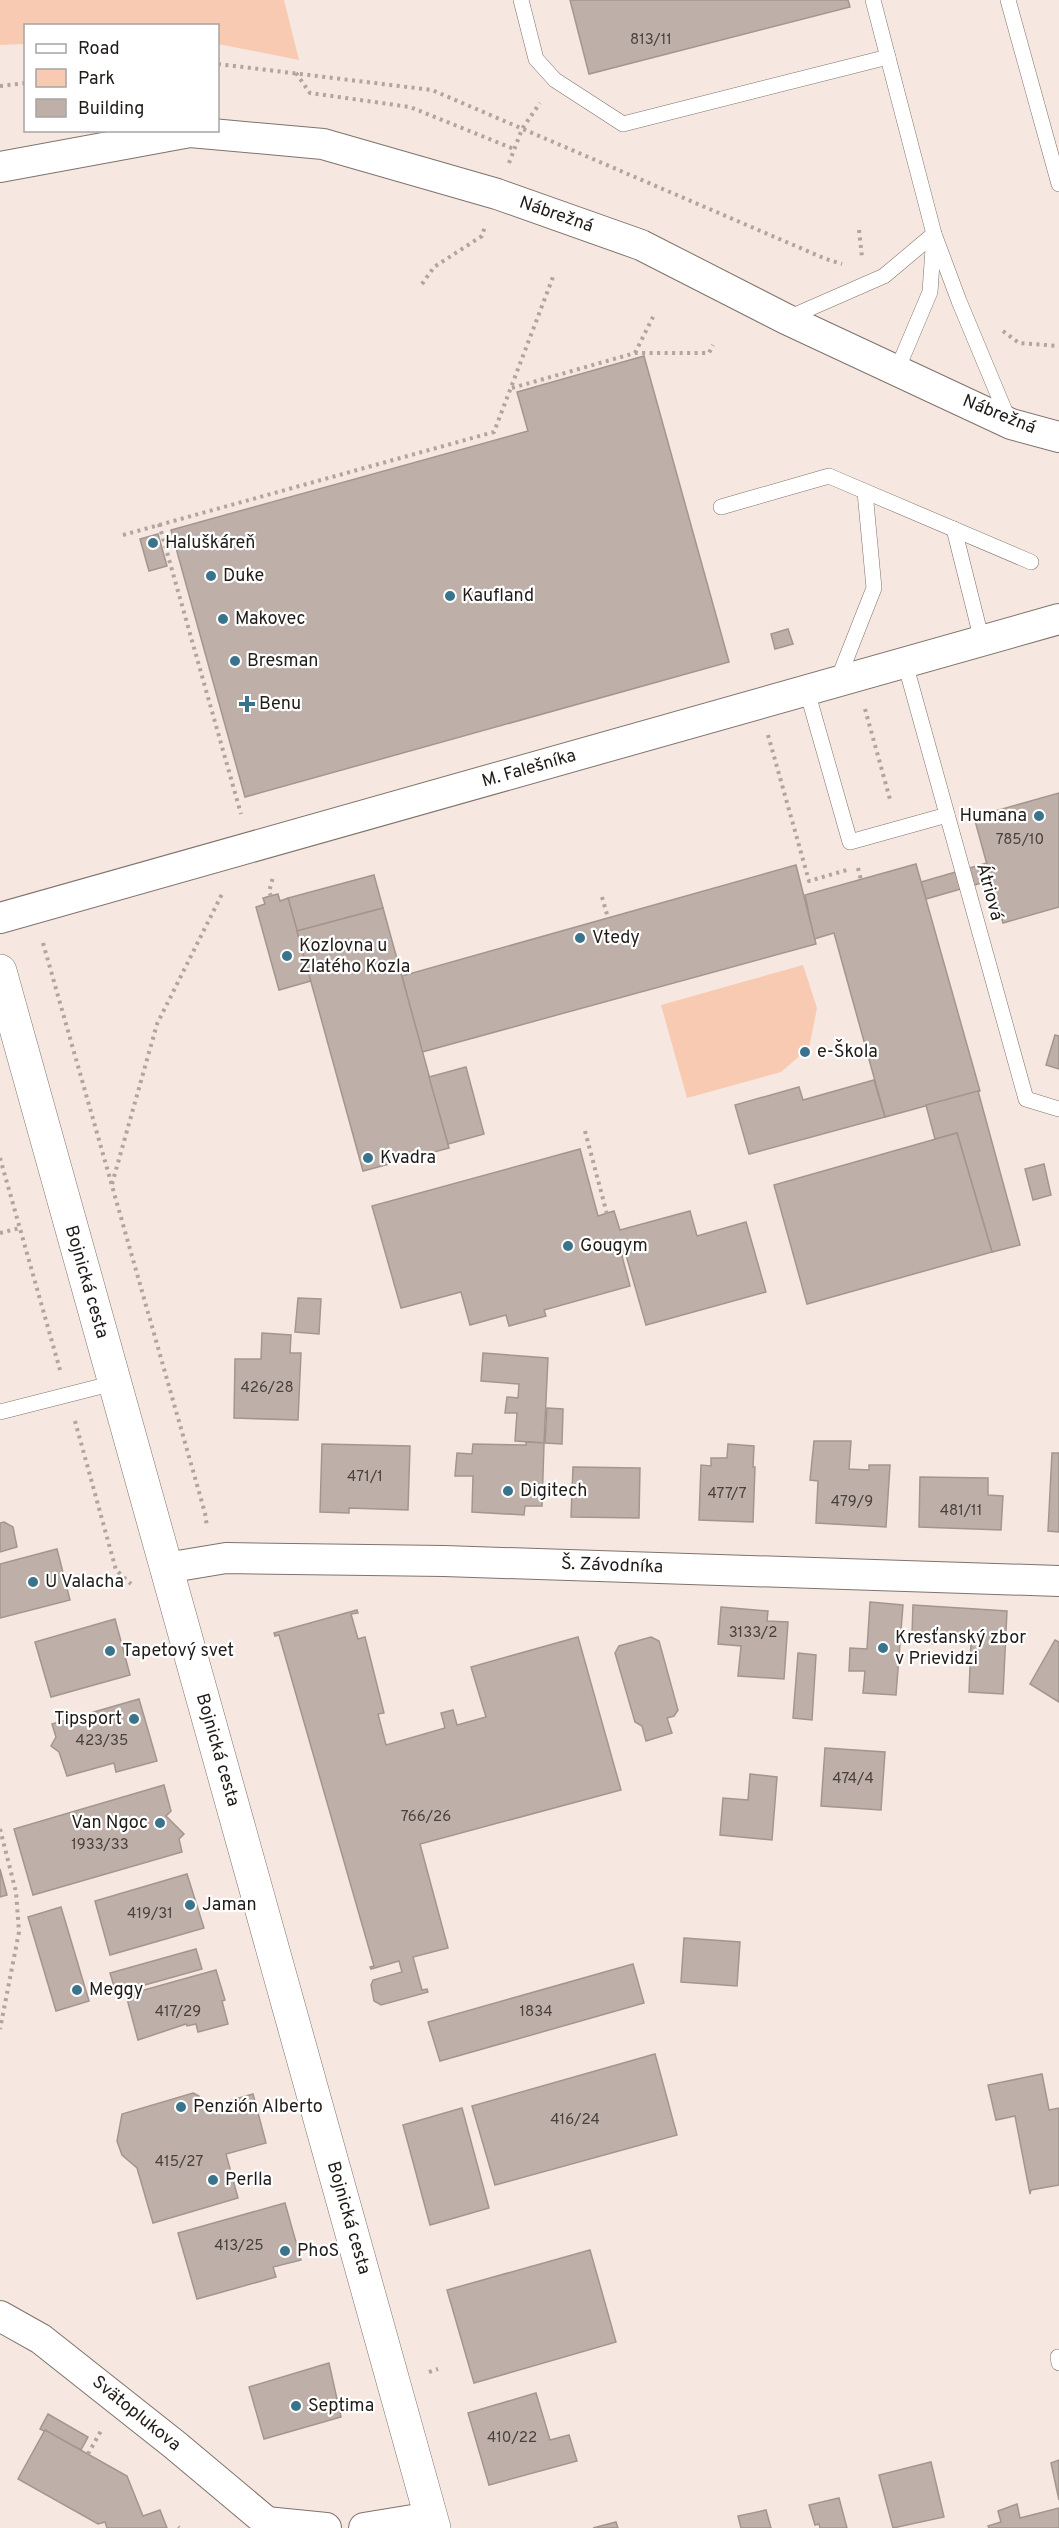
<svg xmlns="http://www.w3.org/2000/svg" width="1059" height="2528" viewBox="0 0 1059 2528" font-family="Overpass,sans-serif">
	<style>
		.green { fill: #f9cab2 }
		.building { fill: #beb0a9; stroke: #a3968f; stroke-width: 1.5 }
		.lines { fill: none; stroke-linecap: round; stroke-linejoin: round }
		.lane-casing { stroke: #7f736c; stroke-width: 16 }
		.street-casing { stroke: #7f736c; stroke-width: 32 }
		.secondary-casing { stroke: #7f736c; stroke-width: 34 }
		.path { stroke: #b1a5a0; stroke-width: 4; stroke-dasharray: 3 4.5; stroke-linecap: butt }
		.lane { stroke: #fff; stroke-width: 15 }
		.street { stroke: #fff; stroke-width: 30 }
		.secondary { stroke: #fff; stroke-width: 33 }
		.poi-dot { fill: #39738c; stroke: #fff; stroke-width: 2 }
		.labels { text-anchor: middle; dominant-baseline: central; stroke-width: 4.5; stroke-linejoin: round; paint-order: stroke }
		.number-label { font-size: 15px; fill: #48413d }
		.street-label { font-size: 18px; fill: #211c19; stroke: #fff }
		.poi-label { font-size: 18px; fill: #211c19; stroke: #fff; text-anchor: start }
	</style>
	<rect width="100%" height="100%" fill="#f6e7e0"/>
	<g class="green">
		<path d="M0,0h284l15,60 -81,-16v-18h-192l-1,18 -25,1z"/>
		<path d="M803,965l14,43 -8,40 -28,24 -94,26 -26,-93z"/>
	</g>
	<g class="building">
		<path d="M570,0h278l2,7 -261,67z"/>
		<path d="M644,356l85,306 -484,135 -74,-267 357,-99 -11,-39z"/>
		<path d="M158,534l9,32 -18,5 -9,-32z"/>
		<path d="M788,629l5,15 -18,5 -4,-15z"/>
		<path d="M1059,793v114l-56,16 -29,-106z"/>
		<path d="M987,863l5,17 -66,19 -5,-17z"/>
		<path d="M916,864l64,227 -95,26 -51,-184 -20,6 -9,-44z"/>
		<path d="M796,865l20,79 -394,108 -20,-76z"/>
		<path d="M374,875l9,33 -86,23 -9,-33z"/>
		<path d="M278,894l2,7 8,-3 23,83 -32,9 -23,-83 9,-3 -2,-6z"/>
		<path d="M383,908l66,240 -86,23 -66,-240z"/>
		<path d="M1055,1035l4,1v33l-13,-4z"/>
		<path d="M466,1067l18,67 -36,10 -19,-67z"/>
		<path d="M874,1080l11,37 -136,37 -14,-49 64,-18 4,13z"/>
		<path d="M978,1091l42,154 -28,7 -35,-119 -22,6 -9,-34z"/>
		<path d="M957,1133l35,119 -185,52 -33,-119z"/>
		<path d="M580,1149l18,67 16,-5 6,19 70,-19 7,25 49,-14 20,70 -120,33 -20,-70 -4,1 8,30 -86,24 2,6 -37,10 -3,-11 -36,10 -9,-33 -60,16 -29,-102z"/>
		<path d="M1044,1164l7,31 -18,5 -8,-31z"/>
		<path d="M298,1298l23,1 -2,35 -24,-2z"/>
		<path d="M262,1333l29,2 -1,18h11l-3,67 -64,-2 1,-59h26z"/>
		<path d="M483,1353l65,5 -4,85 -29,-2 2,-28h-12l2,-16 11,1 1,-14 -38,-3z"/>
		<path d="M547,1408l16,1 -1,35 -17,-1z"/>
		<path d="M814,1441h37l-2,28 20,1v-5h21l-4,62 -70,-4 2,-42 -8,-1z"/>
		<path d="M526,1442l18,1 -2,63h-17l-1,9 -52,-3 1,-36h-18l2,-23 15,1 1,-10 53,1z"/>
		<path d="M322,1444l88,2 -2,64 -59,-2v5l-29,-1z"/>
		<path d="M728,1444l26,2 -1,21h2l-2,55 -54,-2 2,-55 10,1v-8h16z"/>
		<path d="M1052,1453h7v79l-11,-1z"/>
		<path d="M573,1467l67,1 -1,50 -68,-1z"/>
		<path d="M920,1477l68,1v17l15,1 -2,34 -82,-3z"/>
		<path d="M4,1522l9,5 4,20 -17,5v-29z"/>
		<path d="M57,1549l13,51 -70,18v-54z"/>
		<path d="M870,1602l33,3 -7,90 -33,-2 2,-22h-16l1,-23 17,1z"/>
		<path d="M913,1605l94,6 -4,83 -34,-2 2,-49 -36,-2 -1,3 -4,-1 1,-7 -19,-1z"/>
		<path d="M721,1607l47,4 -1,10 21,1 -4,57 -46,-3 3,-30 -23,-2z"/>
		<path d="M357,1610l1,3 -7,1 7,25 7,-2 19,76 -6,1 8,31 59,-17 -4,-15 12,-3 4,15 29,-8 -15,-50 107,-30 43,153 -201,54 28,104 -35,9 9,33 5,-1 1,3 -47,13 -7,-4 -3,-16 2,-5 29,-8 -3,-11 -28,8 -1,-2 4,-1 -95,-331 -4,1 -1,-3z"/>
		<path d="M115,1619l15,56 -79,22 -16,-55z"/>
		<path d="M651,1637l8,4 19,69 -4,6 -7,2 5,15 -26,8 -4,-15 -7,-4 -20,-69 4,-7z"/>
		<path d="M1055,1640l4,2v60l-29,-18z"/>
		<path d="M798,1653l18,2 -4,65 -19,-2z"/>
		<path d="M139,1699l18,62 -41,11 -2,-9 -47,13 -8,-24 -8,-6 5,-9 -4,-13z"/>
		<path d="M825,1748l60,4 -4,58 -60,-4z"/>
		<path d="M750,1774l27,3 -5,63 -52,-5 3,-37 25,2z"/>
		<path d="M164,1785l7,26 -5,5 18,18 -5,5 3,13 -149,43 -19,-66z"/>
		<path d="M0,1869l7,26 -7,2z"/>
		<path d="M187,1874l17,54 -94,27 -15,-54z"/>
		<path d="M61,1907l28,94 -33,10 -28,-94z"/>
		<path d="M684,1938l56,4 -3,44 -56,-4z"/>
		<path d="M196,1949l6,20 -86,24 -6,-20z"/>
		<path d="M633,1964l11,39 -204,58 -12,-39z"/>
		<path d="M216,1970l9,30 -3,1 6,23 -30,8 -2,-8 -9,2 -1,-2 -48,16 -12,-45z"/>
		<path d="M655,2054l22,81 -182,50 -23,-79z"/>
		<path d="M1042,2074l7,36 10,-2v77l-28,5 -1,4 -15,-78 -19,4 -8,-35z"/>
		<path d="M193,2093l6,3 2,9 4,3 48,-14 13,49 -40,11 12,44 -85,25 -16,-55 -15,-13 -5,-14 5,-27z"/>
		<path d="M462,2108l27,100 -59,17 -27,-100z"/>
		<path d="M285,2203l16,57 -28,7 3,10 -79,22 -19,-66z"/>
		<path d="M590,2250l26,92 -142,41 -27,-93z"/>
		<path d="M329,2363l12,54 -77,22 -15,-52z"/>
		<path d="M536,2393l14,47 19,-5 8,26 -88,24 -21,-72z"/>
		<path d="M48,2414l40,23 -7,13 -41,-21z"/>
		<path d="M45,2430l82,46 16,40 17,-6 7,18h-60l-2,-6 -7,2 -80,-45z"/>
		<path d="M1059,2460v40l-8,-37z"/>
		<path d="M931,2462l13,55 -51,11 -14,-53z"/>
		<path d="M839,2498l8,30h-27l-1,-4 -4,1 -6,-20z"/>
		<path d="M1017,2504l3,14 39,-10v20h-70l-1,-2 13,-4 -3,-11z"/>
		<path d="M766,2510l5,18h-30l-3,-12z"/>
		<path d="M616,2522l2,6h-25z"/>
	</g>
	<g class="lines">
		<g class="lane-casing">
			<g id="lane">
				<path d="M521,0l15,59 19,21 68,44 265,-67"/>
				<path d="M873,0l61,234 -4,58 -33,78"/>
				<path d="M1008,0l51,184"/>
				<path d="M788,318l96,-42 50,-42 25,67 50,120"/>
				<path d="M721,507l108,-31 202,86"/>
				<path d="M954,529l28,112"/>
				<path d="M905,663l121,436 33,10"/>
				<path d="M837,682l37,-94 -9,-96"/>
				<path d="M807,691l43,151 97,-27"/>
				<path d="M0,1412l114,-29"/>
				<path d="M1058,2357l1,6"/>
			</g>
		</g>
		<g class="street-casing">
			<g id="street">
				<path d="M0,167l190,-35 133,12 174,50 144,51 145,74 225,105 48,13"/>
				<path d="M0,918l1059,-299"/>
				<path d="M166,1568l60,-10 218,3 615,20"/>
				<path d="M0,2316l41,23 134,106 99,83"/>
				<path d="M266,2522l60,6"/>
				<path d="M364,2528l67,-11"/>
			</g>
		</g>
		<g class="secondary-casing">
			<path id="secondary" d="M0,971l434,1557"/>
		</g>
		<g class="path">
			<path d="M218,64l214,26 394,169 16,5"/>
			<path d="M296,73l14,20 100,14 104,42"/>
			<path d="M0,86l26,-3"/>
			<path d="M509,163l13,-34 18,-26"/>
			<path d="M859,230l3,27"/>
			<path d="M422,284l12,-17 48,-31 3,-10"/>
			<path d="M1003,331l16,12 40,3"/>
			<path d="M635,353l19,-38"/>
			<path d="M512,388l123,-35h74l4,-8"/>
			<path d="M159,524l82,290"/>
			<path d="M123,535l371,-103 59,-155"/>
			<path d="M865,709l26,94"/>
			<path d="M768,735l41,146 38,-11"/>
			<path d="M858,868l3,12"/>
			<path d="M271,896l-2,-4 4,-15"/>
			<path d="M602,897l6,21"/>
			<path d="M43,943l162,570 2,14"/>
			<path d="M585,1131l22,83"/>
			<path d="M0,1158l60,212"/>
			<path d="M112,1184l45,-160 66,-132"/>
			<path d="M0,1233l20,-5"/>
			<path d="M75,1421l41,149 15,14"/>
			<path d="M0,1829l16,63 3,40 -19,97"/>
			<path d="M429,2372l9,-3"/>
			<path d="M88,2454l14,-25"/>
			<path d="M178,2527l1,1"/>
		</g>
		<use href="#lane" class="lane"/>
		<use href="#street" class="street"/>
		<use href="#secondary" class="secondary"/>
	</g>
	<g class="poi-dot">
		<circle cx="153" cy="543" r="6"/>
		<circle cx="211" cy="576" r="6"/>
		<circle cx="450" cy="596" r="6"/>
		<circle cx="223" cy="619" r="6"/>
		<circle cx="235" cy="661" r="6"/>
		<path d="M244 695h6v6h6v6h-6v6h-6v-6h-6v-6h6z"/>
		<circle cx="1039" cy="816" r="6"/>
		<circle cx="580" cy="938" r="6"/>
		<circle cx="287" cy="956" r="6"/>
		<circle cx="805" cy="1052" r="6"/>
		<circle cx="368" cy="1158" r="6"/>
		<circle cx="568" cy="1246" r="6"/>
		<circle cx="508" cy="1491" r="6"/>
		<circle cx="33" cy="1582" r="6"/>
		<circle cx="883" cy="1648" r="6"/>
		<circle cx="110" cy="1651" r="6"/>
		<circle cx="134" cy="1719" r="6"/>
		<circle cx="160" cy="1823" r="6"/>
		<circle cx="190" cy="1905" r="6"/>
		<circle cx="77" cy="1990" r="6"/>
		<circle cx="181" cy="2107" r="6"/>
		<circle cx="213" cy="2180" r="6"/>
		<circle cx="285" cy="2251" r="6"/>
		<circle cx="296" cy="2406" r="6"/>
	</g>
	<g class="labels">
		<g class="number-label">
			<text x="651" y="40">813/11</text>
			<text x="1020" y="840">785/10</text>
			<text x="267" y="1388">426/28</text>
			<text x="365" y="1477">471/1</text>
			<text x="727" y="1494">477/7</text>
			<text x="852" y="1502">479/9</text>
			<text x="961" y="1511">481/11</text>
			<text x="753" y="1633">3133/2</text>
			<text x="102" y="1741">423/35</text>
			<text x="853" y="1779">474/4</text>
			<text x="426" y="1817">766/26</text>
			<text x="100" y="1845">1933/33</text>
			<text x="150" y="1914">419/31</text>
			<text x="178" y="2012">417/29</text>
			<text x="536" y="2012">1834</text>
			<text x="575" y="2120">416/24</text>
			<text x="179" y="2162">415/27</text>
			<text x="239" y="2246">413/25</text>
			<text x="512" y="2438">410/22</text>
		</g>
		<g class="street-label">
			<text transform="translate(556 215) rotate(19)">Nábrežná</text>
			<text transform="translate(999 415) rotate(22)">Nábrežná</text>
			<text transform="translate(529 769) rotate(-16)">M. Falešníka</text>
			<text transform="translate(989 892) rotate(75)">Átriová</text>
			<text transform="translate(86 1282) rotate(74)">Bojnická cesta</text>
			<text transform="translate(612 1566) rotate(2)">Š. Závodníka</text>
			<text transform="translate(217 1750) rotate(74)">Bojnická cesta</text>
			<text transform="translate(348 2218) rotate(74)">Bojnická cesta</text>
			<text transform="translate(136 2414) rotate(39)">Svätoplukova</text>
		</g>
		<g class="poi-label">
			<text x="165" y="543">Haluškáreň</text>
			<text x="223" y="576">Duke</text>
			<text x="462" y="596">Kaufland</text>
			<text x="235" y="619">Makovec</text>
			<text x="247" y="661">Bresman</text>
			<text x="259" y="704">Benu</text>
			<text x="1027" y="816" text-anchor="end">Humana</text>
			<text x="592" y="938">Vtedy</text>
			<text x="299" y="946">Kozlovna u<tspan x="299" dy="21">Zlatého Kozla</tspan></text>
			<text x="817" y="1052">e-Škola</text>
			<text x="380" y="1158">Kvadra</text>
			<text x="580" y="1246">Gougym</text>
			<text x="520" y="1491">Digitech</text>
			<text x="45" y="1582">U Valacha</text>
			<text x="895" y="1638">Kresťanský zbor<tspan x="895" dy="21">v Prievidzi</tspan></text>
			<text x="122" y="1651">Tapetový svet</text>
			<text x="122" y="1719" text-anchor="end">Tipsport</text>
			<text x="148" y="1823" text-anchor="end">Van Ngoc</text>
			<text x="202" y="1905">Jaman</text>
			<text x="89" y="1990">Meggy</text>
			<text x="193" y="2107">Penzión Alberto</text>
			<text x="225" y="2180">Perlla</text>
			<text x="297" y="2251">PhoS</text>
			<text x="308" y="2406">Septima</text>
		</g>
	</g>
	<rect x="24" y="24" width="195" height="108" fill="#ffffff" stroke="#a6a4a3" stroke-width="1.5"/>
	<rect x="36" y="44" width="30" height="9" fill="#ffffff" stroke="#a6a4a3" stroke-width="1.5"/>
	<text x="78" y="54" font-size="18" fill="#211c19">Road</text>
	<rect x="36" y="69" width="30" height="18" fill="#f9cab2" stroke="#a6a4a3" stroke-width="1.5"/>
	<text x="78" y="84" font-size="18" fill="#211c19">Park</text>
	<rect x="36" y="99" width="30" height="18" fill="#beb0a9" stroke="#a6a4a3" stroke-width="1.5"/>
	<text x="78" y="114" font-size="18" fill="#211c19">Building</text>
</svg>
